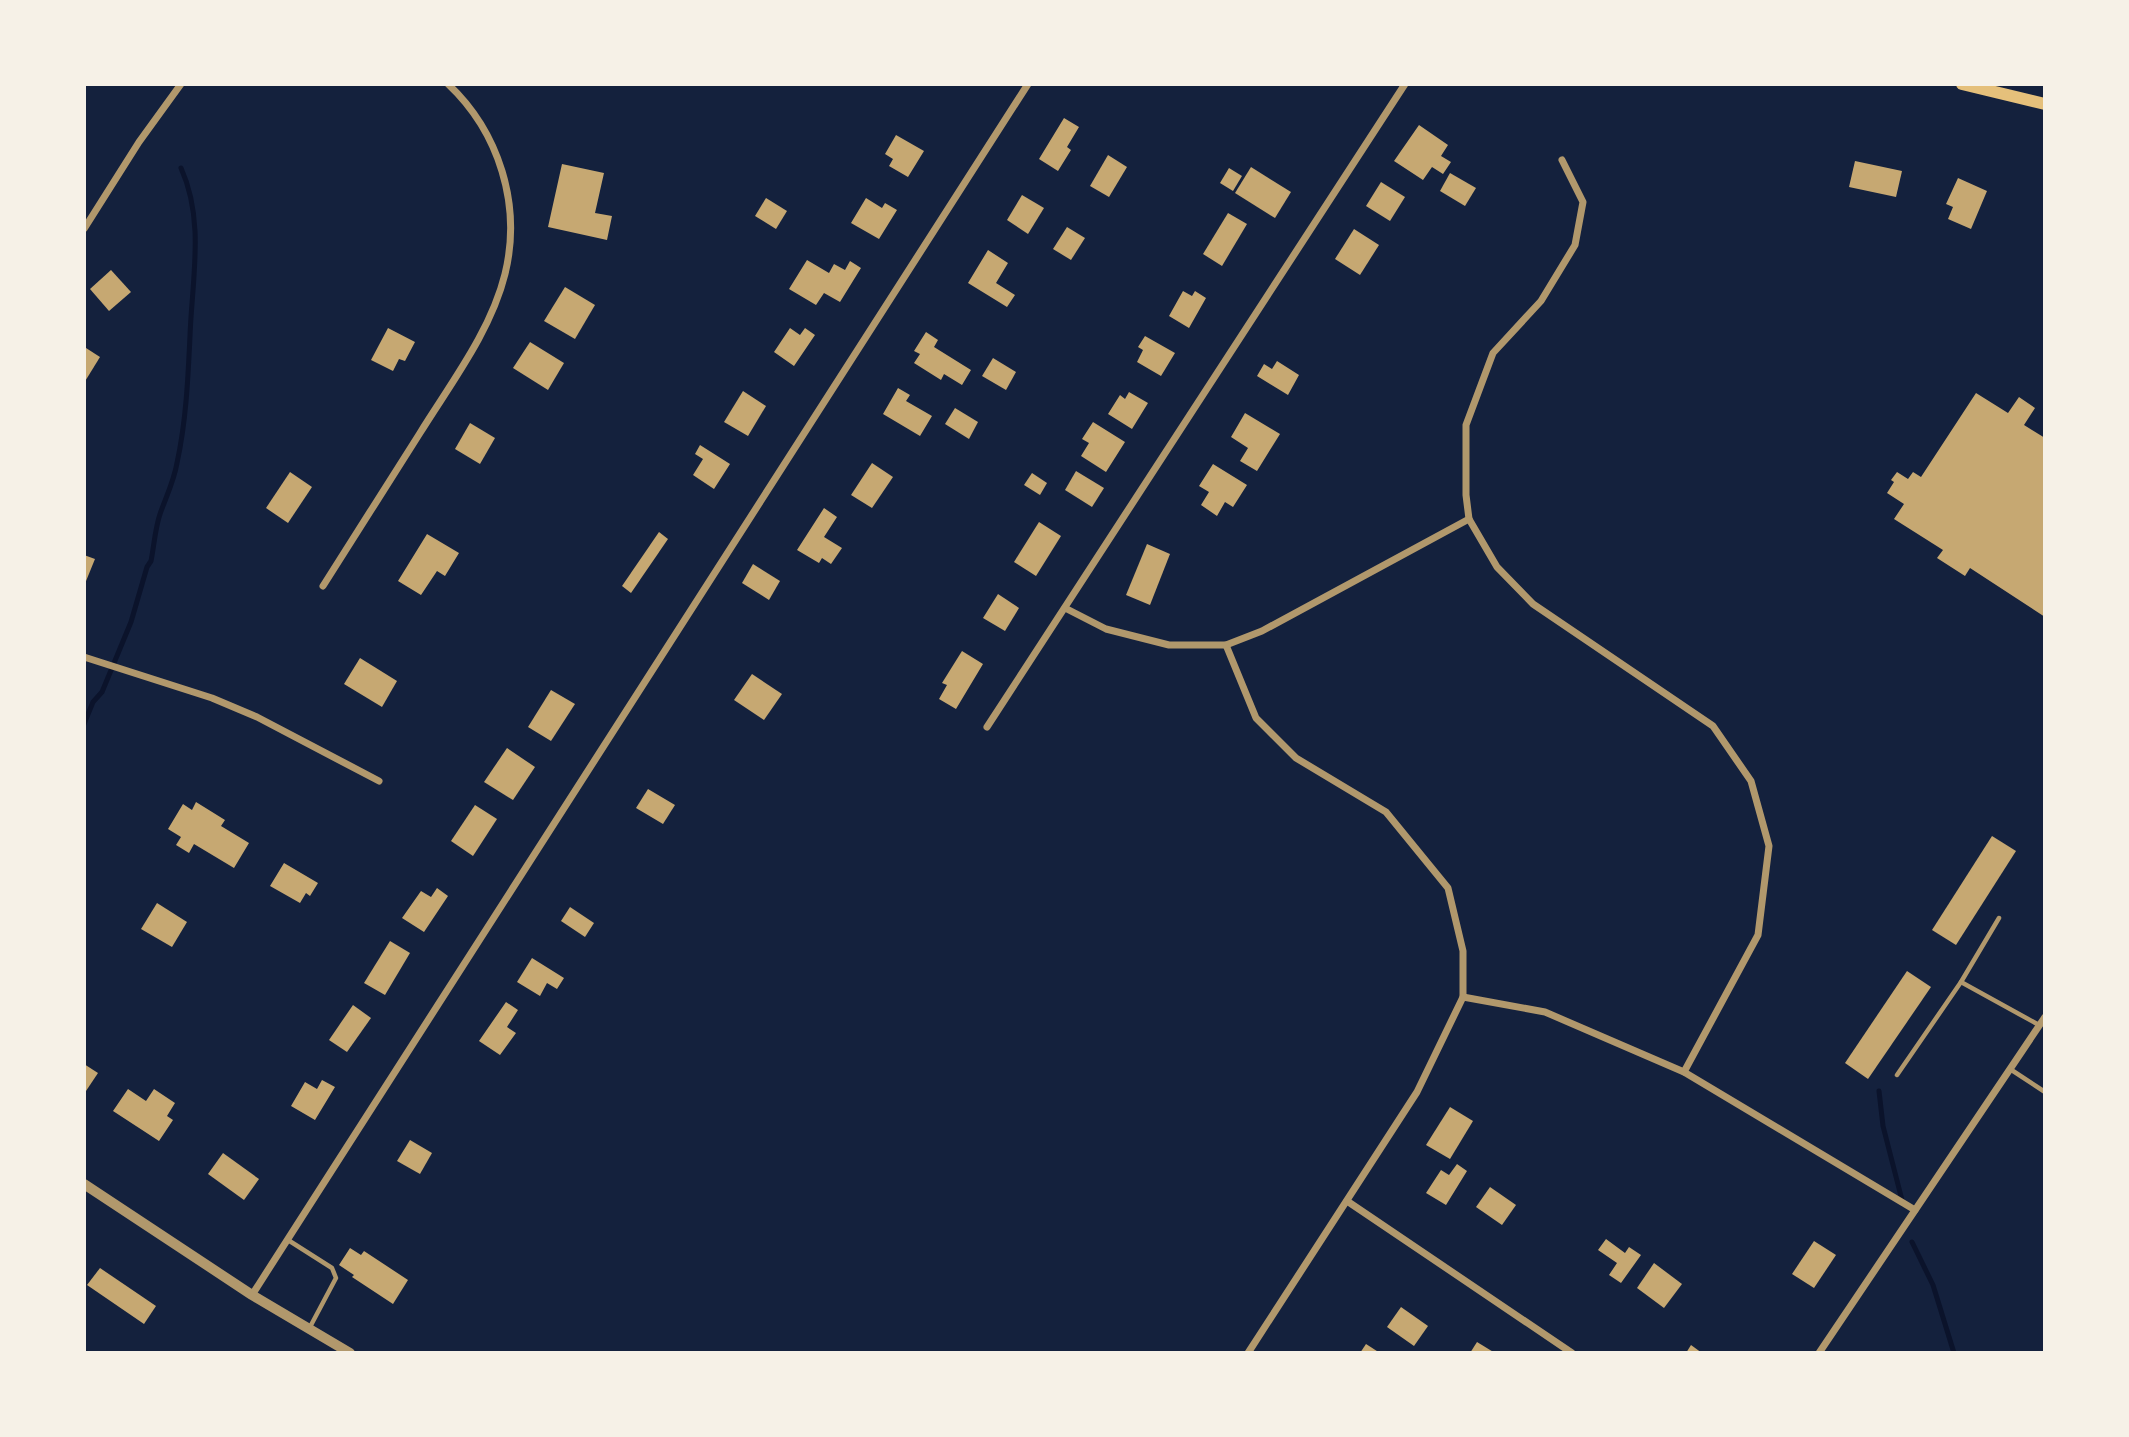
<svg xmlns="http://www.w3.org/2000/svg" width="2129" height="1437" viewBox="0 0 2129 1437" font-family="Helvetica,sans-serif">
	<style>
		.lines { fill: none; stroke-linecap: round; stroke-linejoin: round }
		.stream { stroke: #0b132b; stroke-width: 5 }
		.building { fill: #c6a872 }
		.service { stroke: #b1986c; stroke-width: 4.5 }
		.minor { stroke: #b1986c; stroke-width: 7 }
		.tertiary { stroke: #b1986c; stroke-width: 10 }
		.secondary { stroke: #e5c07b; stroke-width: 12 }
	</style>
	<rect width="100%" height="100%" fill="#14213d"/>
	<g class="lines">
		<g class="stream">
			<path d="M84,724l9,-22 9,-10 29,-70 16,-55 4,-6c3,-15 4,-32 9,-47 6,-17 14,-33 17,-51 9,-41 11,-84 13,-127 2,-57 15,-115 -9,-168"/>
			<path d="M1879,1091l4,35 20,78"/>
			<path d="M1912,1242l21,43 21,68"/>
		</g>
	</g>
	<g class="building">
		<path d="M1064,118l15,9 -12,20 4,3 -13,21 -19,-12z"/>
		<path d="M1419,125l29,20 -7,11 10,6 -8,12 -11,-7 -9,13 -29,-19z"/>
		<path d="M896,135l28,16 -16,26 -19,-11 4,-7 -8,-5z"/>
		<path d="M1108,155l19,12 -18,30 -19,-11z"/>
		<path d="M1855,161l47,10 -6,26 -47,-10z"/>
		<path d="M562,164l42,9 -9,40 17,3 -5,24 -59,-13z"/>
		<path d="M1251,167l40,25 -16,26 -40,-25z"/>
		<path d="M1229,168l13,8 -9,15 -13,-8z"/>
		<path d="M1450,173l26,15 -11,18 -25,-15z"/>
		<path d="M1958,178l29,13 -16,38 -23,-10 5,-12 -7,-3z"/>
		<path d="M1381,182l24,15 -15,24 -24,-15z"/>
		<path d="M1022,195l22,13 -16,26 -21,-14z"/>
		<path d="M766,198l21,13 -11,18 -21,-13z"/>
		<path d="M866,198l16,10 3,-5 12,7 -18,29 -28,-16z"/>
		<path d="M1228,213l19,11 -25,42 -19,-12z"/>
		<path d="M1067,227l18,11 -14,22 -18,-11z"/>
		<path d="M1354,229l25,16 -19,30 -25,-16z"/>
		<path d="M988,250l20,13 -12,20 19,12 -8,12 -39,-24z"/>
		<path d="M807,260l22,13 5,-9 11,6 5,-9 11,7 -21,34 -16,-9 -8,12 -27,-16z"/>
		<path d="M111,270l20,22 -22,19 -19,-22z"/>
		<path d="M565,287l30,18 -20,34 -31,-18z"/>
		<path d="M1183,291l9,5 3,-5 11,7 -17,30 -20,-12z"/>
		<path d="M388,328l27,14 -10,19 -6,-2 -6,12 -22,-11z"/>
		<path d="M790,328l10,7 5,-7 10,7 -21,31 -20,-14z"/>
		<path d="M926,332l12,8 -4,7 37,23 -9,15 -18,-11 -3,6 -27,-17 6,-9 -6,-3z"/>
		<path d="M1145,336l30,17 -14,23 -24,-14 6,-12 -5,-3z"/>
		<path d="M530,342l34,21 -16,27 -35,-22z"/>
		<path d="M86,348l14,9 -16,26v-31z"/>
		<path d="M993,358l23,14 -10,18 -24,-14z"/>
		<path d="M1277,361l22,14 -11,20 -31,-19 7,-12 8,5z"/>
		<path d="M898,388l12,7 -4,6 26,15 -12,20 -37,-22z"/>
		<path d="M743,391l23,15 -18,30 -24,-14z"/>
		<path d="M1129,392l19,11 -16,26 -24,-15 12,-19 5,4z"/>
		<path d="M1976,393l32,20 11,-16 16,11 -11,17 21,13v179l-75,-49 -5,8 -28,-18 6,-8 -49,-31 10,-15 -17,-11 7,-11 -3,-2 6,-8 11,7 5,-7 8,5z"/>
		<path d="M955,408l23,14 -9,17 -24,-15z"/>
		<path d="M1245,413l35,21 -23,37 -17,-10 8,-13 -17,-11z"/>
		<path d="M1093,422l32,20 -19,30 -25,-16 8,-13 -7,-4z"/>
		<path d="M470,423l25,15 -15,26 -25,-15z"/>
		<path d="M700,445l30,19 -16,25 -21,-14 10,-16 -8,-5z"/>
		<path d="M872,463l21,14 -21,31 -21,-13z"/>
		<path d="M1213,464l34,21 -14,22 -8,-5 -8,14 -16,-11 8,-13 -10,-6z"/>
		<path d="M1076,471l28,17 -12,19 -27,-17z"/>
		<path d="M290,472l22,15 -24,36 -22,-15z"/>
		<path d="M1032,473l15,10 -7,12 -16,-10z"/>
		<path d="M824,508l13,9 -13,20 18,11 -11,16 -9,-6 -3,5 -22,-13z"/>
		<path d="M1039,522l22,14 -25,40 -22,-14z"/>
		<path d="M659,532l9,7 -37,54 -9,-7z"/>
		<path d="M427,534l32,19 -14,23 -8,-5 -16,24 -23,-14z"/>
		<path d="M1147,544l23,10 -20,51 -24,-10z"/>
		<path d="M84,555l11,4 -11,27z"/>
		<path d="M753,564l27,17 -11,19 -27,-17z"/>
		<path d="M998,594l21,14 -14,23 -22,-13z"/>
		<path d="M962,651l21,13 -27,45 -17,-10 8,-14 -5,-2z"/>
		<path d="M360,658l37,23 -15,26 -38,-23z"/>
		<path d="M752,674l30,20 -18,26 -30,-20z"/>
		<path d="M551,690l24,14 -24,37 -23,-14z"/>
		<path d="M507,748l28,19 -22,33 -29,-18z"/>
		<path d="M648,789l27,16 -12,19 -27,-16z"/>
		<path d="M196,802l29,18 -4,6 28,17 -15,25 -40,-24 -5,9 -13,-8 5,-8 -13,-8 15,-25 9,6z"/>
		<path d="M475,805l22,14 -24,37 -22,-15z"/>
		<path d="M1992,836l24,15 -60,94 -24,-15z"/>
		<path d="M284,863l34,20 -8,13 -4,-3 -6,10 -30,-17z"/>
		<path d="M437,888l11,8 -24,36 -22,-14 19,-27 10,6z"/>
		<path d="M157,903l30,19 -15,25 -31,-18z"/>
		<path d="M570,907l24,16 -9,14 -24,-16z"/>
		<path d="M390,941l20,12 -25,42 -21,-12z"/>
		<path d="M532,958l32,20 -7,11 -10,-6 -7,13 -23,-14z"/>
		<path d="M1907,971l24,16 -63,92 -23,-16z"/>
		<path d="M506,1002l12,8 -11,17 9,6 -16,22 -21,-14z"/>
		<path d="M353,1005l18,13 -24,34 -18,-12z"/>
		<path d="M84,1064l14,9 -14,21z"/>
		<path d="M322,1080l13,7 -20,33 -24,-14 14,-24 12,7z"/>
		<path d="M128,1089l18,12 8,-12 21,14 -8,13 6,4 -14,21 -46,-30z"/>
		<path d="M1450,1107l23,14 -23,38 -24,-14z"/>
		<path d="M410,1140l22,13 -12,21 -23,-13z"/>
		<path d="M223,1153l36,26 -15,21 -36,-26z"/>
		<path d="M1457,1164l10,7 -21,34 -20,-12 15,-23 8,5z"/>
		<path d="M1490,1187l26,18 -14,20 -26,-18z"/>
		<path d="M1606,1239l19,14 4,-6 12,8 -20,28 -12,-8 8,-12 -19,-13z"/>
		<path d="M1814,1241l22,14 -22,33 -22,-14z"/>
		<path d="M350,1248l11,7 3,-4 44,29 -15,24 -41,-27 2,-2 -15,-10z"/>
		<path d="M1654,1263l28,21 -18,24 -27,-20z"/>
		<path d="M100,1268l56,38 -12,18 -57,-39z"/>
		<path d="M1401,1307l27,19 -14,20 -27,-19z"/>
		<path d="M1477,1342l18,11h-25z"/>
		<path d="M1366,1344l14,9h-20z"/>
		<path d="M1691,1345l11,8h-16z"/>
	</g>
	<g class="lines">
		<g class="service">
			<path d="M1999,918l-38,64 78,43"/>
			<path d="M2010,1069l35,23"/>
			<path d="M1897,1075l64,-93"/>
			<path d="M288,1240l44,28 4,10 -26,49"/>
		</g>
		<g class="minor">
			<path d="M1562,160l21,42 -8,43 -34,56 -48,52 -27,72v70l3,24 28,48 36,37 180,122 38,55 18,65 -11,89 -74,137"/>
			<path d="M84,229l55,-87 42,-58"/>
			<path d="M323,586c32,-51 65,-102 97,-153 31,-50 71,-102 85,-159 17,-69 -6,-142 -57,-190"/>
			<path d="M1065,608l41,21 63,16h57l36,-14 207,-112"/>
			<path d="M1226,645l30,73 40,40 90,54 62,76 15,63v46l-46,95 -169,261"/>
			<path d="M84,657l128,41 45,19 122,64"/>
			<path d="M987,727l418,-643"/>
			<path d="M1463,997l82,15 139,60 231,138"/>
			<path d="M1347,1201l225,152"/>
			<path d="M252,1295l776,-1211"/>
			<path d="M1819,1353l226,-336"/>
		</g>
		<path class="tertiary" d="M84,1184l168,111 98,58"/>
		<path class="secondary" d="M1962,84l83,20"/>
	</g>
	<rect width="2129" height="1437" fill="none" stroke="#f6f1e7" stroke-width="172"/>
</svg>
